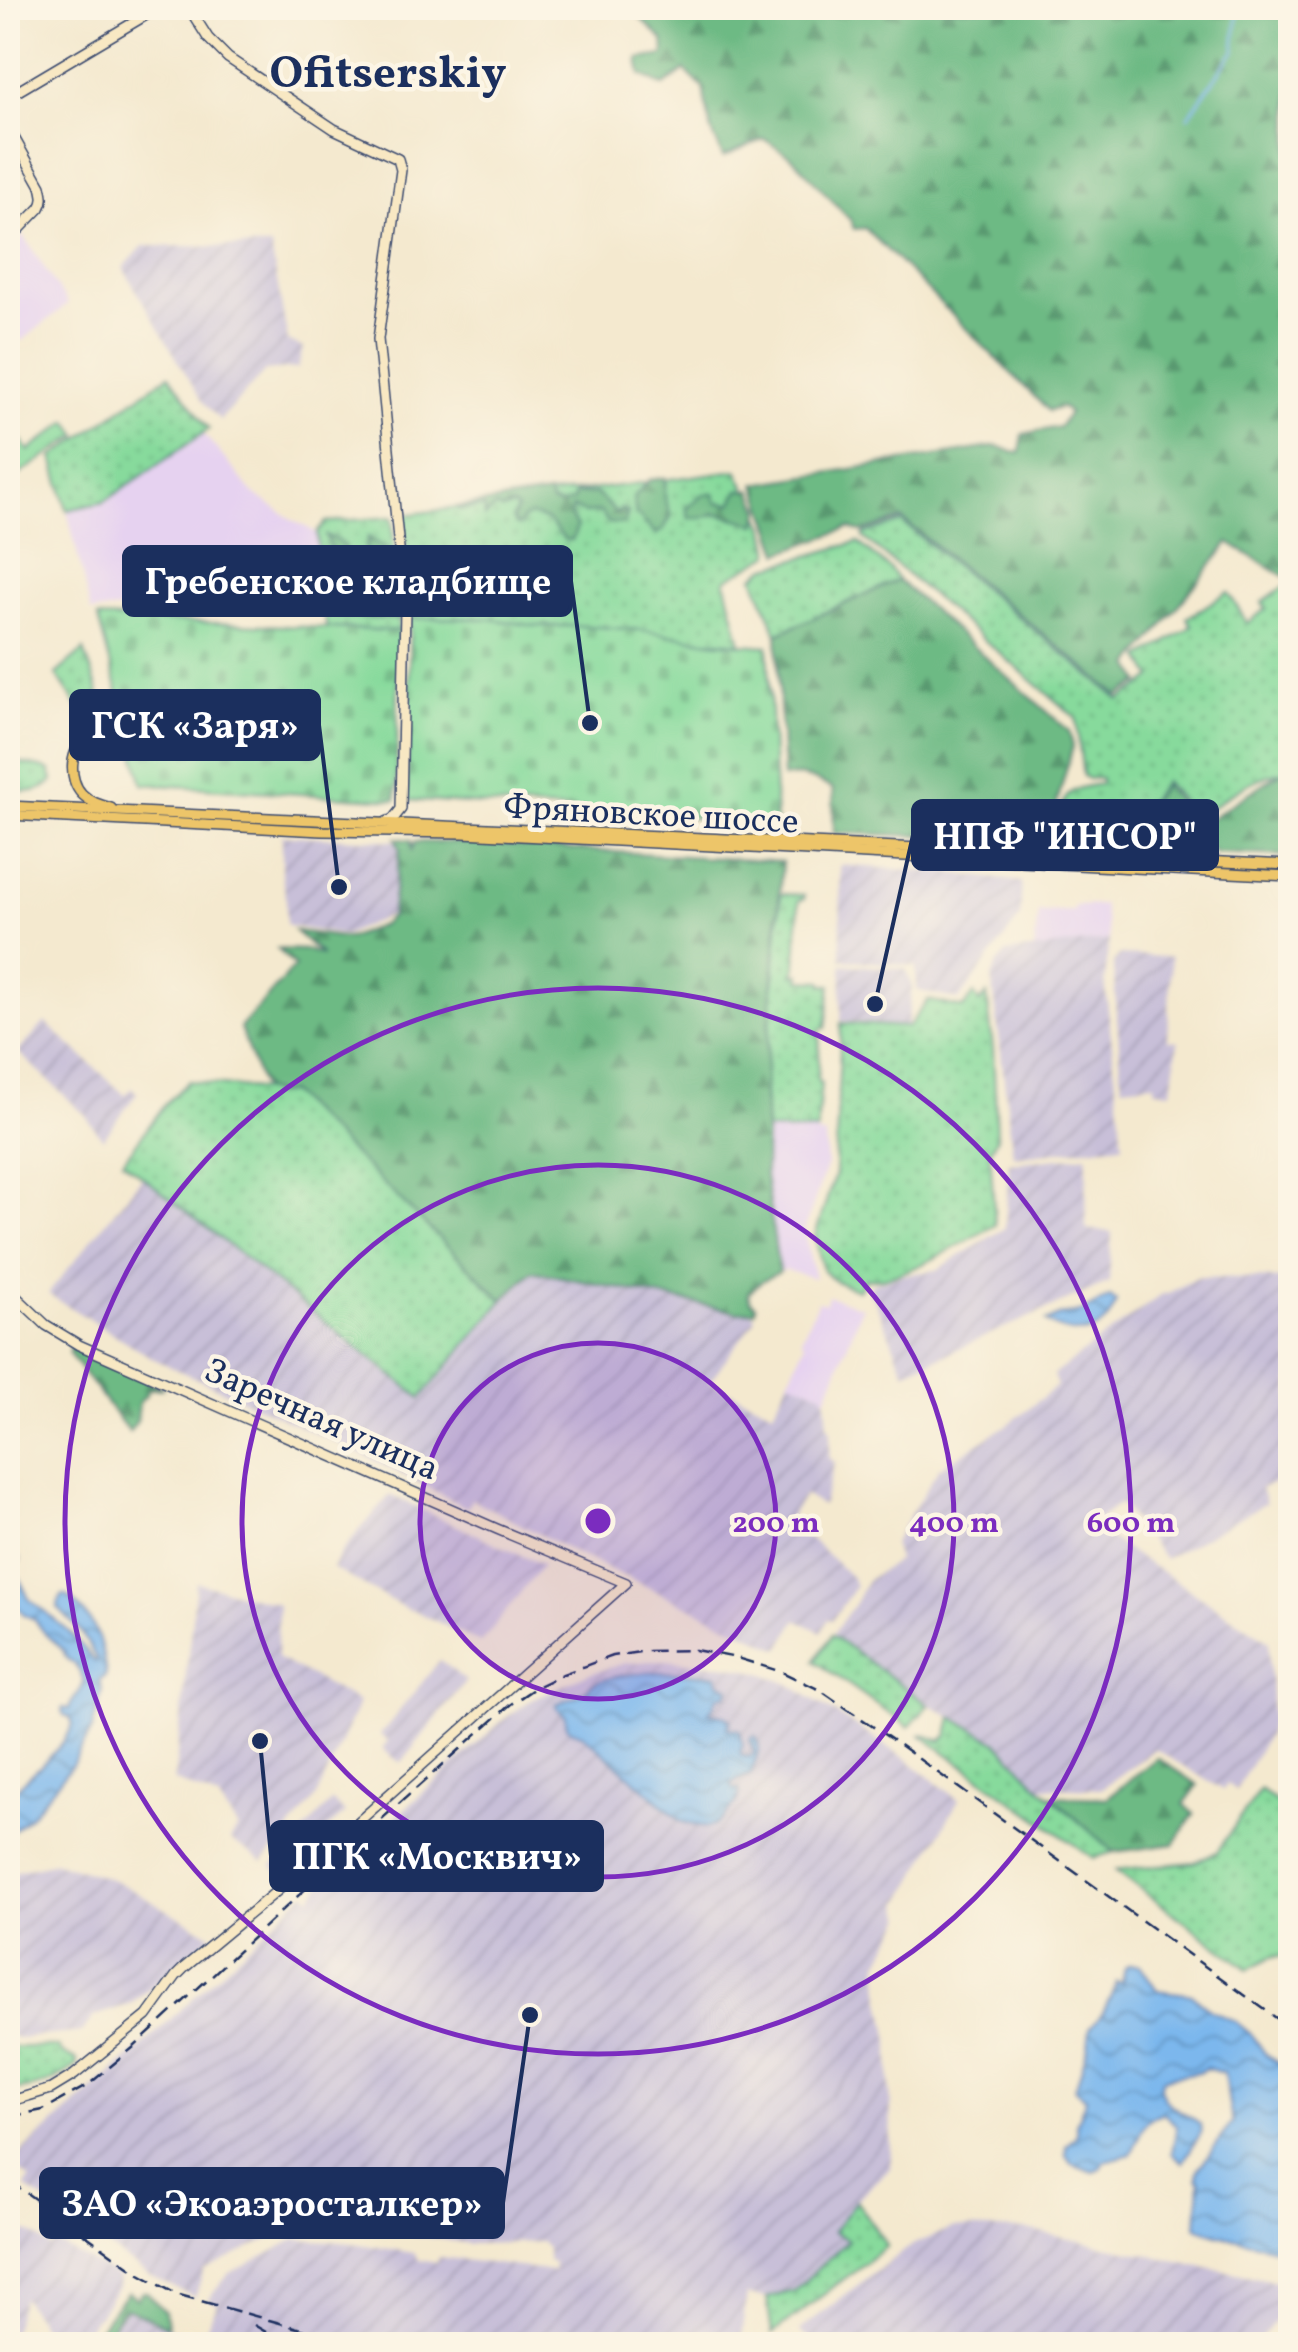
<svg xmlns="http://www.w3.org/2000/svg" width="1298" height="2352" viewBox="0 0 1298 2352" font-family="Vollkorn,serif">
	<style>
		.built { fill: #e6d2f0 }
		.industrial { fill: url(#industrial-furrows) }
		.grass { fill: url(#grass-dots); stroke: #51847d; stroke-width: 2.5 }
		.forest { fill: url(#forest-firs); stroke: #447471; stroke-width: 2.5 }
		.cemetery { fill: url(#cemetery-stones); stroke: #51847d; stroke-width: 2.5 }
		.park { fill: #87da9c; stroke: #51847d; stroke-width: 2.5 }
		.water { fill: url(#water-waves); stroke: #4b73a6; stroke-width: 2.5 }
		.lines { fill: none; stroke-linecap: round; stroke-linejoin: round }
		.stream { stroke: #7bb7ed; stroke-width: 2.5 }
		.secondary-casing { stroke: #3c4b6f; stroke-width: 12 }
		.primary-casing { stroke: #3c4b6f; stroke-width: 12 }
		.secondary { stroke: #f8e8c3; stroke-width: 9 }
		.primary { stroke: #edc569; stroke-width: 9 }
		.rail { stroke: #1b2f5e; stroke-width: 2.5; stroke-dasharray: 15 8; stroke-linecap: butt }
		.ring { fill: none; stroke: #7b2cbf; stroke-width: 5 }
		.labels { text-anchor: middle; dominant-baseline: central; stroke-width: 9; stroke-linejoin: round; paint-order: stroke }
		.street-label { font-size: 35px; fill: #1b2f5e; stroke: #fcf5e5 }
		.district-label { font-size: 45px; font-weight: bold; fill: #1b2f5e; stroke: #fcf5e5 }
		.centre { fill: #7b2cbf; stroke: #fcf5e5; stroke-width: 5 }
		.ring-label { font-size: 30px; text-anchor: middle; font-weight: bold; fill: #7b2cbf; stroke: #fcf5e5; stroke-width: 9; stroke-linejoin: round; paint-order: stroke }
		.leader { fill: none; stroke: #1b2f5e; stroke-width: 4 }
		.callout-dot { fill: #1b2f5e; stroke: #fcf5e5; stroke-width: 4 }
		.callout { fill: #1b2f5e; stroke: #1b2f5e; stroke-width: 4 }
		.callout-label { font-size: 38px; text-anchor: middle; font-weight: bold; fill: #fff }
	</style>
	<defs>
		<pattern id="industrial-furrows" width="10" height="10" patternUnits="userSpaceOnUse" patternTransform="scale(2.5)"><rect width="10" height="10" fill="#c8bfd8"/><path d="M-1 1l2-2M0 10L10 0M9 11l2-2" fill="none" stroke="#aba4bc"/></pattern>
		<pattern id="grass-dots" width="8" height="8" patternUnits="userSpaceOnUse" patternTransform="scale(2.5)"><rect width="8" height="8" fill="#87da9c"/><path d="M2 2h.1M6 6h.1" fill="none" stroke="#74bb89" stroke-width="1.8" stroke-linecap="round"/></pattern>
		<pattern id="forest-firs" width="22" height="20" patternUnits="userSpaceOnUse" patternTransform="scale(2.5)"><rect width="22" height="20" fill="#6dba84"/><path d="M5 1l3.5 6h-7zM16 11l3.5 6h-7z" fill="#59986f"/></pattern>
		<pattern id="cemetery-stones" width="16" height="16" patternUnits="userSpaceOnUse" patternTransform="scale(2.5)"><rect width="16" height="16" fill="#87da9c"/><path d="M2 7V4a2 2 0 0 1 4 0v3zM10 15v-3a2 2 0 0 1 4 0v3z" fill="#74bb89"/></pattern>
		<pattern id="water-waves" width="16" height="10" patternUnits="userSpaceOnUse" patternTransform="scale(2.5)"><rect width="16" height="10" fill="#7bb7ed"/><path d="M0 5q4-4 8 0t8 0" fill="none" stroke="#6495c3"/></pattern>
	</defs>
	<rect width="100%" height="100%" fill="#fcf5e5"/>
	<filter id="ink" filterUnits="userSpaceOnUse"><feTurbulence type="fractalNoise" baseFrequency=".01" numOctaves="2"/><feDisplacementMap in="SourceGraphic" scale="20" xChannelSelector="R" yChannelSelector="G"/><feConvolveMatrix kernelMatrix="1 2 1 2 8 2 1 2 1" color-interpolation-filters="sRGB"/></filter>
	<filter id="wash" filterUnits="userSpaceOnUse"><feTurbulence type="fractalNoise" baseFrequency=".0048" numOctaves="4" result="noise"/><feDisplacementMap in="SourceGraphic" scale="40" xChannelSelector="R" yChannelSelector="G"/><feGaussianBlur stdDeviation="2.25" result="paint"/><feColorMatrix in="noise" values="0 0 0 0 0 0 0 0 0 0 0 0 0 0 0 0 0 1.4 0 .05"/><feComposite in="paint" operator="in"/></filter>
	<g filter="url(#wash)">
		<rect width="100%" height="100%" fill="#f4e9cf"/>
		<g class="built">
			<path d="M23,235l45,69 -46,37 -14,-15v-75z"/>
			<path d="M204,434l49,59 43,29 21,11 3,62 -48,2 -181,15 -24,-102 37,-8z"/>
			<path d="M1103,905l6,35 -75,10 4,-38 36,-1v-5z"/>
			<path d="M766,1130l51,1v4h8l2,29 -23,67 11,47 -30,-8 -6,2 -14,-97z"/>
			<path d="M828,1296l34,11 -36,92 -5,-7 -32,-12 16,-37 -4,-4 17,-38 8,2z"/>
		</g>
		<g class="industrial">
			<path d="M143,246l128,1 17,94 15,7 -5,20 -33,3 -45,49 -18,-19 -79,-133z"/>
			<path d="M282,835l118,6 -10,74 -46,20 -55,-9 -3,-2v-28l-4,-17z"/>
			<path d="M840,865l111,8 71,9 -2,35 -61,83 -43,-10v-24l-75,-7z"/>
			<path d="M1109,940l-4,41 18,163 -110,12 -21,-179 5,-12 9,-12z"/>
			<path d="M1120,955l51,2 -3,83 10,1 -6,50 -17,-1v-7l-33,3 -9,-124z"/>
			<path d="M842,964l64,5 6,18 -5,39 -66,-5z"/>
			<path d="M45,1022l80,73 7,-7 5,5 -34,46 -20,-26 -65,-61z"/>
			<path d="M1087,1155l-1,74 26,3 -3,50 -204,90 -32,-76 -4,-1 2,-11 32,-9 34,-5 68,-42 4,-65z"/>
			<path d="M142,1177l279,221 82,-98 29,-29 223,43v6l-46,62 64,29 16,-31 32,12 5,7 2,26 3,6 -2,27 6,4 -13,44 -18,-11 -14,21 -4,13 27,12 39,37 3,9 -23,33 -4,-1 -7,13 -25,-12 -16,29 -203,-95 -105,-55 -5,9 -93,-48 -220,-101 -106,-65z"/>
			<path d="M1197,1277l93,2v198l-29,11 5,15 -102,56 -44,-56 -30,23 179,115 3,77 -4,16 -32,56 -9,-6 -4,6 -68,-41 -54,40 -61,-2 -44,-46 -77,-42 -87,-64 23,-32 12,-23 31,-20 -5,-17 46,-75 71,-45 47,-37 -4,-11 109,-81h5z"/>
			<path d="M390,1495l152,70 -61,78 -70,-34 -1,2 -78,-43 10,-17z"/>
			<path d="M196,1582l82,22 -1,54 82,44 -43,96 -53,64 -33,-22 8,-12 -19,-28 -45,-19z"/>
			<path d="M440,1660l26,21 -65,82 -19,-14 6,-7 -8,-7z"/>
			<path d="M665,1660l66,6 34,8 24,10 118,75 52,41 -59,104 4,13 -25,46 1,26 10,51 1,127 -35,33 -23,31 16,8 -55,52 -27,7 -20,-3 -6,42 7,5 -2,2h-643l12,-23 12,-14 72,35 19,-38 -9,-3 1,-4 18,-22 68,-36 50,3 68,11 5,7 18,3 2,-6 114,14 1,-9 -7,-2v-11l-5,-7 -71,2 -161,-25 -106,52 -9,26 -46,-21 -124,-89 5,-8 -19,-15 1,-3 130,-115 163,-153 7,4 9,-12 182,-165 29,-21 56,-25 38,-11z"/>
			<path d="M332,1801l13,12 -66,60 -7,-7z"/>
			<path d="M56,1862l58,18 98,55 -80,68 -39,14 -10,15 -65,6 -10,-3v-162z"/>
			<path d="M8,2213l16,18 10,3 17,14 4,-5 64,34 -1,10 -30,42 -8,15h-26l-31,-46 -15,46z"/>
			<path d="M954,2228l73,2 263,54v19l-34,41h-442l-15,-13 70,-55 45,-32z"/>
		</g>
		<g class="grass">
			<path d="M169,375l40,54 -105,73 -37,8 -14,-53z"/>
			<path d="M737,470l29,59 5,25 -46,26 16,63 -206,-17 -45,-7 -80,-1 -6,-103z"/>
			<path d="M392,517l7,114 -72,-3 -7,-33 -3,-62 9,-11z"/>
			<path d="M902,522l218,178 33,-22 -12,-20 51,-32 -5,-8 41,-26 19,31 19,-14 -4,-7 27,-19 1,189c-30,-2 -70,28 -93,47l-32,-37 -47,57 -66,-5c13,-35 9,-46 49,-50v-6l-13,1 -5,-3 -7,-58 -213,-181 1,-3z"/>
			<path d="M858,542l32,27 8,11 -121,54 -23,-57 11,-9z"/>
			<path d="M84,650c7,24 25,55 10,76 -8,0 -11,-4 -15,-10l3,-3 -26,-39z"/>
			<path d="M8,760l36,8 6,3 3,9c-11,15 -28,11 -45,10z"/>
			<path d="M781,894l23,1v4l-5,1 -3,69 -3,5h8l-1,6 22,1 1,4h8l-5,43 -6,1 -2,53 3,1 -4,48 -51,-1 -2,-36z"/>
			<path d="M974,994l5,9 8,-8 6,54 4,88 -7,14 5,74c-27,15 -101,61 -129,53l-8,12 -23,-9 -12,-10 -8,-35 20,-62 6,-151 67,4 20,-27 35,8z"/>
			<path d="M189,1081l74,9 15,4 11,-3 214,209 -82,98 -298,-237 43,-58z"/>
			<path d="M832,1635l97,70 -20,22 -94,-66z"/>
			<path d="M952,1717l44,24 44,46 74,65 -21,6 -172,-123 2,-1 18,7 7,-6z"/>
			<path d="M1260,1789l30,25v141l-19,2 -23,12 -133,-99 80,-8 22,-10z"/>
			<path d="M13,2047h45l4,7 15,6 -1,6c-23,17 -39,24 -68,24v-41z"/>
			<path d="M856,2200l31,46 -115,88 -5,-36 27,-7 54,-51 -15,-8z"/>
		</g>
		<g class="forest">
			<path d="M630,8h660v570h-2l-59,-35 -98,122 10,17 -22,14 -217,-177 -41,13 -12,-4 -69,25 -24,-69 242,-38 14,6 8,1 3,-19 36,-7 10,-14 -7,-6 -13,4 -184,-183 -11,1 -3,-8 -58,-63 -29,-19 -41,18 -12,-28 -8,-41 -18,-18 -21,16 -23,-11 -3,-16 26,-4 -1,-15z"/>
			<path d="M665,478v20l6,18 -8,14 -7,4 -20,-20 -3,-16 16,-18z"/>
			<path d="M739,490h13l9,21 -5,13 -40,-11 -14,5h-13l-2,-10 16,-13 10,-2 4,9 15,2z"/>
			<path d="M596,493l21,21 4,-5 7,3 -4,12 -15,-1 -9,-11 -16,1 -11,-5 -3,7 7,12 -5,13h-7l-18,-20 -17,-5 -7,4 -3,7 -5,-1 -3,-7 5,-9 -4,-3 -11,4 -6,-3 -11,10 -1,-10 -24,3 -3,-3 92,-13 2,8 9,3 13,-4 2,-7z"/>
			<path d="M326,536c12,3 17,7 21,18l-9,3 1,29 9,-4 8,1c-1,15 1,23 10,35l-37,-2 1,-22 -4,-43h6z"/>
			<path d="M368,537l26,16 8,66 -33,-1 2,-11 -6,-2 2,-13 15,-11 -1,-8 -13,-1 -7,7 -9,-10 13,-14z"/>
			<path d="M898,580l171,151 4,15 -21,74 -18,7 -2,12 -198,-6 -1,-44c-17,-9 -31,-16 -50,-11l-6,-144z"/>
			<path d="M1290,771v85l-76,-3 -15,-22 -58,-18 23,-28 27,32 15,4 74,-48z"/>
			<path d="M396,838l15,2 1,9 3,-7h38l329,20 -18,232 2,36 -1,45 14,97 -19,10 -12,12 2,7 6,5 -1,5 -17,1 -206,-41 -29,29 -214,-208 -11,2 -15,-4 -23,-62 55,-62 -17,-17 29,1 15,5 -27,-24 53,7 34,-13 9,-9 9,-66z"/>
			<path d="M71,1347l92,41 -15,1 -1,5 -8,8 -2,19 -8,11 -59,-77 -1,-6z"/>
			<path d="M1157,1758l41,27 -14,19 10,10 -20,30 -60,8 -63,-56 56,2z"/>
			<path d="M128,2292l9,7 4,-7h6l18,20 2,15 -40,-19 -12,13 -12,23h-12l16,-27z"/>
		</g>
		<g class="cemetery">
			<path d="M98,618l301,13 -3,169 -253,-16z"/>
			<path d="M410,618l80,1 45,7h52l56,4 68,12 57,4 8,177 -369,-23z"/>
		</g>
		<path class="park" d="M68,421l10,14 -70,47v-56l2,-2 19,27z"/>
		<g class="water">
			<path d="M1110,1297l6,4c-11,37 -41,38 -70,21l13,-6 22,-4z"/>
			<path d="M8,1548l12,11 -5,10 14,30 38,31 28,32 2,-2 -16,-28 -23,-24 1,-7 4,-6 3,1c30,22 36,45 40,79l-7,6 3,9 -10,39 -20,36 -42,51 -22,19v-37c20,-24 52,-43 65,-73l-3,-8 -6,-2 -2,-4 1,-3 6,1c3,-12 19,-20 13,-33 -2,-5 -6,-9 -8,-13 -6,-4 -9,-3 -10,-12l-18,-16 -11,-15 -11,-6 -16,-17z"/>
			<path d="M657,1672l60,3 1,6 12,7 -4,7h-7l-6,12 -5,5 17,4 6,5 -4,7 13,2 3,15 -3,7 2,4 8,1 4,-4 -4,-14 2,-3h4c7,13 -2,25 -5,38l-20,9 2,6 7,1c-2,10 -5,15 -12,23 -14,18 -26,15 -47,8l-97,-86c-13,-6 -19,-3 -18,-19l-9,-8v-4c10,-5 20,-7 29,-13 2,-2 4,-5 6,-6 15,-10 48,-12 65,-13z"/>
			<path d="M1129,1965h11l17,25 36,5 18,16 24,10 18,15 13,19 24,15v184c-30,-13 -63,-15 -93,-27l3,-45 -3,-4 1,-8 35,-49c-6,-17 -4,-32 -10,-48l-17,-5c-12,9 -30,3 -44,12 -7,25 22,30 38,44l1,9 -18,29 -11,-9 5,-27 -13,-13c-22,3 -24,23 -33,41l-26,7 -4,8 -7,3 -22,-8 -6,-9v-9l11,-11 -1,-10 10,-27 -11,-9 13,-42 2,-19 13,-15 14,-31 5,1 3,-15z"/>
		</g>
		<g class="lines">
			<g class="stream">
				<path d="M1188,117l46,-66 4,-43"/>
				<path d="M8,459l10,-11"/>
			</g>
		</g>
	</g>
	<g filter="url(#ink)">
		<g class="lines">
			<g class="secondary-casing">
				<g id="secondary">
					<path d="M189,8l19,30 20,20 106,71 64,30 3,11 -23,169 27,270 -4,200 -8,10 -7,3"/>
					<path d="M8,97l150,-89"/>
					<path d="M8,127l33,59c2,9 4,14 -1,22l-32,33"/>
					<path d="M8,1289l38,36 33,20 418,184 129,54 -297,265 -144,119 -9,9 -29,40 -73,59 -23,14 -43,13"/>
				</g>
			</g>
			<g class="primary-casing">
				<g id="primary">
					<path d="M8,806l1282,59"/>
					<path d="M111,808c-11,-3 -21,-6 -29,-14 -14,-14 -13,-47 6,-56 7,-4 16,-4 24,-6"/>
					<path d="M8,815l314,16 141,2 827,43"/>
				</g>
			</g>
			<use href="#secondary" class="secondary"/>
			<use href="#primary" class="primary"/>
			<g class="rail">
				<path d="M8,2117l35,-7 45,-25 46,-38 241,-222 136,-121 25,-17 27,-13 49,-18 35,-5 48,-1 42,8 45,14 38,18 81,56 389,282"/>
				<path d="M8,2180l132,94 36,20 179,50"/>
				<path d="M254,2325l32,19"/>
				<path d="M532,2344l56,-3h96"/>
			</g>
		</g>
	</g>
	<circle cx="598" cy="1521" r="178" fill="#7b2cbf" fill-opacity=".12"/>
	<g class="ring">
		<circle cx="598" cy="1521" r="178"/>
		<circle cx="598" cy="1521" r="356"/>
		<circle cx="598" cy="1521" r="533"/>
	</g>
	<g class="labels">
		<g class="street-label">
			<text transform="translate(651 816) rotate(3)">Фряновское шоссе</text>
			<text transform="translate(321 1421) rotate(24)">Заречная улица</text>
		</g>
		<g class="district-label">
			<text x="388" y="75">Ofitserskiy</text>
		</g>
	</g>
	<circle cx="598" cy="1521" r="15" class="centre"/>
	<g class="ring-label">
		<text x="776" y="1532">200 m</text>
		<text x="954" y="1532">400 m</text>
		<text x="1131" y="1532">600 m</text>
	</g>
	<path class="leader" d="M590 723L571 581M339 887L319 725M875 1004L913 835M260 1741L271 1856M530 2015L503 2203"/>
	<g class="callout-dot">
		<circle cx="590" cy="723" r="10"/>
		<circle cx="339" cy="887" r="10"/>
		<circle cx="875" cy="1004" r="10"/>
		<circle cx="260" cy="1741" r="10"/>
		<circle cx="530" cy="2015" r="10"/>
	</g>
	<g class="callout">
		<rect x="124" y="547" width="447" height="68" rx="10"/>
		<rect x="71" y="691" width="248" height="68" rx="10"/>
		<rect x="913" y="801" width="304" height="68" rx="10"/>
		<rect x="271" y="1822" width="331" height="68" rx="10"/>
		<rect x="41" y="2169" width="462" height="68" rx="10"/>
	</g>
	<g class="callout-label">
		<text x="348" y="594">Гребенское кладбище</text>
		<text x="195" y="738">ГСК «Заря»</text>
		<text x="1065" y="849">НПФ "ИНСОР"</text>
		<text x="437" y="1869">ПГК «Москвич»</text>
		<text x="272" y="2216">ЗАО «Экоаэросталкер»</text>
	</g>
	<rect width="1298" height="2352" fill="none" stroke="#fcf5e5" stroke-width="40"/>
</svg>
